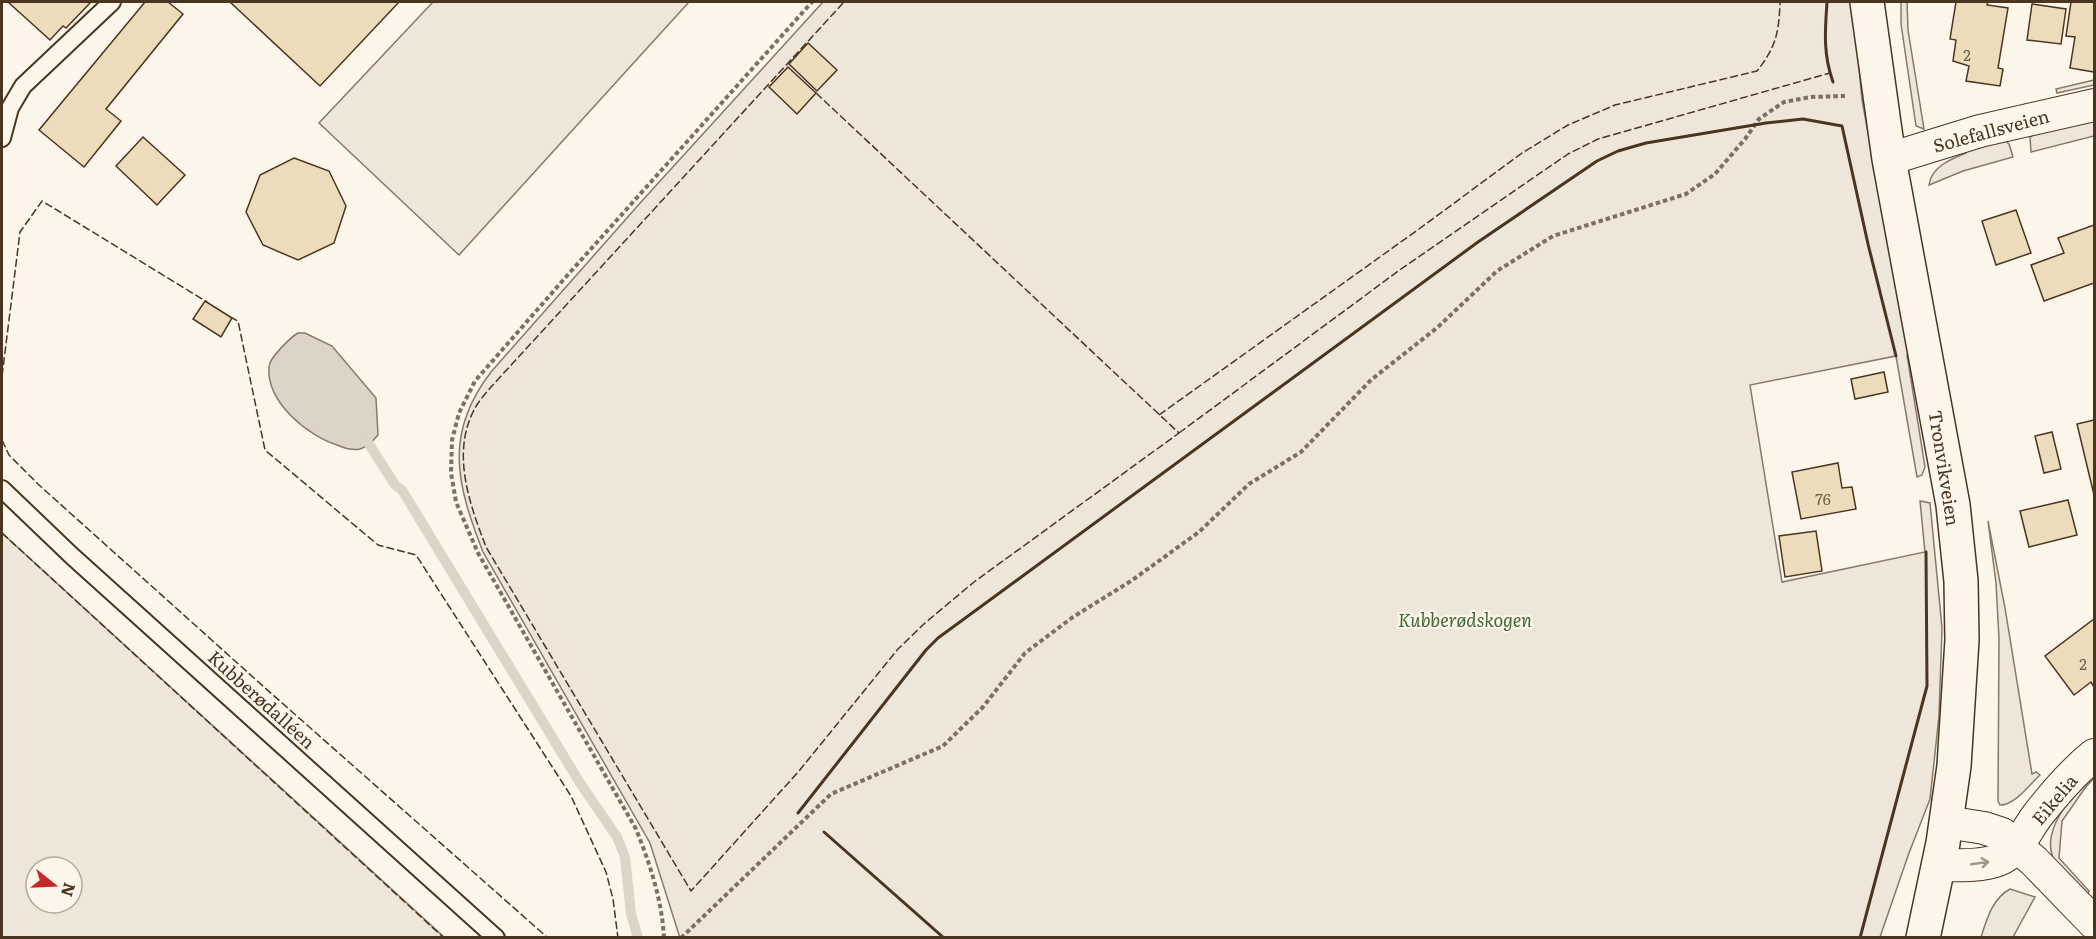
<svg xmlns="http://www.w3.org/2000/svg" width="2096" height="939" viewBox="0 0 2096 939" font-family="Literata,serif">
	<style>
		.green { fill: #ede6d9; stroke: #887966; stroke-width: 1.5; fill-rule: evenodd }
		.water { fill: #dcd4c6; stroke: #887966; stroke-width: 1.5 }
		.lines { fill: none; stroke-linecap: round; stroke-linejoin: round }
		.stream { stroke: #dcd4c6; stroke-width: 10 }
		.building { fill: #ecdcbc; stroke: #4a3520; stroke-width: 1.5 }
		.service-casing { stroke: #4a3520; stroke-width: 20 }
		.minor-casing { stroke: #4a3520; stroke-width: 34 }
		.tertiary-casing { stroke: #4a3520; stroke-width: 36 }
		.path { stroke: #7f6f5c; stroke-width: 4; stroke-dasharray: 4.5 3; stroke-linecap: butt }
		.service { stroke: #fbf6e9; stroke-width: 16 }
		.minor { stroke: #fbf6e9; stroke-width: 32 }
		.tertiary { stroke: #fbf6e9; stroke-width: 33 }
		.fence { stroke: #4a3520; stroke-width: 1.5; stroke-dasharray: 8 3; stroke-linecap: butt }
		.wall { stroke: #4a3520; stroke-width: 3 }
		.oneway { stroke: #a29684 }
		.labels { text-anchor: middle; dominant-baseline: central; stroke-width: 4.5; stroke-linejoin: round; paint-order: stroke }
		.number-label { font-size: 15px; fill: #725f47 }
		.street-label { font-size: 18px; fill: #4a3520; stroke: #fbf6e9 }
		.park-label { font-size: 18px; font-style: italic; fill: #436837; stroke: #fbf6e9 }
	</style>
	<rect width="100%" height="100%" fill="#fbf6e9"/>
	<g class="green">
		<path d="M433,2h256l-230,253 -140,-132z"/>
		<path d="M823,2h1030l9,98 47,254 -2,1 18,112 -3,8 -5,2 -21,-121 -146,29 32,197 143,-30 -5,-51 10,2 12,125 -3,88 -9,83 -21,54 -29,84 -1200,1 -30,-95 -167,-291c-26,-67 -40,-118 8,-180l150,-170z"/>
		<path d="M1901,2h6l1,28 16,99 -8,-3 -15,-102z"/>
		<path d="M2094,80v5l-37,8 -1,-4z"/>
		<path d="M2094,118v18l-63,16 -1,-15 10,-6z"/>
		<path d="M2003,139l6,5 4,13 -50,14 -34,14c2,-18 22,-26 37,-32l-1,-5z"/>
		<path d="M1988,521l17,87 27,166 4,-2 4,3c-11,10 -25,30 -40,30l-2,-4 1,-162 -3,-56z"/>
		<path d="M2,533l442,404h-442zM36,867h36v36h-36z"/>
		<path d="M2094,772v6l-9,10 -23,33 -3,37 30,33 -2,4c-10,-10 -22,-19 -30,-30 -22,-31 17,-72 37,-93z"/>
		<path d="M2010,889l25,8 -22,40h-32c6,-18 11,-38 29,-48z"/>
	</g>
	<path class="water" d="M298,333h7l27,13 44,52 2,37c-5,6 -11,12 -18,14 -8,2 -16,-1 -23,-4 -29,-9 -71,-43 -68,-78 0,-9 22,-30 29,-34z"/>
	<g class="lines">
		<path class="stream" d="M369,444l26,41 7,5 178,293 37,54 8,20 6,57 7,24"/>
	</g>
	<g class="building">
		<path d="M8,2h83l-25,26 -3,-2 -13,14z"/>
		<path d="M145,2h23l15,12 -77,95 15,12 -37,46 -45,-37z"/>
		<path d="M230,2h169l-79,84z"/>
		<path d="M1956,2h32l-1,3 21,3 -10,60 5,1 -3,17 -34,-5 3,-15 -16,-5 3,-21 -6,-1z"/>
		<path d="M2071,2h23v70l-24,-4 5,-31 -9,-1z"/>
		<path d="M2032,4l34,5 -5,35 -34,-4z"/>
		<path d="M808,43l29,27 -20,21 -28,-27z"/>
		<path d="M788,67l28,26 -19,21 -28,-27z"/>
		<path d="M143,137l42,38 -28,30 -41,-39z"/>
		<path d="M294,158l35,13 17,35 -12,37 -36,17 -35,-15 -17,-33 14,-37z"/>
		<path d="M2016,210l15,43 -35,12 -14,-44z"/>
		<path d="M2094,225v58l-50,18 -13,-36 33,-12 -6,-15z"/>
		<path d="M205,301l27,17 -11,19 -28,-18z"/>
		<path d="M1884,372l4,20 -33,7 -4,-20z"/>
		<path d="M2094,420v75l-17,-71z"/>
		<path d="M2052,432l9,37 -17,4 -9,-37z"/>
		<path d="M1838,463l4,25 10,-1 4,22 -55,10 -9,-47z"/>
		<path d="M2068,500l9,35 -48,12 -9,-36z"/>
		<path d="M1816,531l6,40 -37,6 -6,-41z"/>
		<path d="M2094,619v68l-3,-5 -17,13 -29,-39z"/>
	</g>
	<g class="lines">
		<g class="service-casing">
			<g id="service">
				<path d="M2,138l8,-30 13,-22 89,-84"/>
				<path d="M2,489l70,67 424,382"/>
			</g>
		</g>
		<g class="minor-casing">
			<g id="minor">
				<path d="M1889,159l91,-28 114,-26"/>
				<path d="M1946,822l38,6 18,6 32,27 60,62"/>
				<path d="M1938,865c19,0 41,2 60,-5 20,-8 27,-28 39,-44 17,-22 36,-44 57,-61"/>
			</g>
		</g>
		<g class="tertiary-casing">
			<path id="tertiary" d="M1867,2l22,157 64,346 8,76 1,59 -8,126 -11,77 -20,95"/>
		</g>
		<g class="path">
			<path d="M664,938c-2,-38 -14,-74 -28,-109l-158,-276 -22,-51 -5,-29 1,-33 7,-27 16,-32 90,-103 247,-276"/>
			<path d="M681,938l150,-144 112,-48 40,-39 42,-54 48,-36 58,-36 68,-49 50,-48 52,-32 70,-72 67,-53 59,-56 56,-35 133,-42 29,-20 30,-35 14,-20 25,-17 27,-5 34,-1"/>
		</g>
		<use href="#service" class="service"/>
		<use href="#minor" class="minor"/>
		<use href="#tertiary" class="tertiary"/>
		<g class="fence">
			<path d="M816,93l363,340 -205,149 -49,41 -27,26 -99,122 -108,120 -205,-344c-16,-42 -35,-93 -12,-137 4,-8 11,-16 17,-23l353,-385"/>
			<path d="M230,317l8,4 27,129 113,95 38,10 155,241 35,76 7,27 5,39"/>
			<path d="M2,376l18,-144 22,-31 165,101"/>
			<path d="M1159,415l260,-186 103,-76 46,-28 47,-20 142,-34c19,-24 22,-38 23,-69"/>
			<path d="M1179,433l222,-164 167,-115 30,-15 232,-66"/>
			<path d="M2,440l7,15 30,30 225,202 284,251"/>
			<path d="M2,533l442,405"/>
		</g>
		<g class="wall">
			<path d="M1827,2c-2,29 -4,52 6,80"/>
			<path d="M798,813l128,-163 12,-12 540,-396 119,-81 21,-10 28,-8 120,-20 37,-4 39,7 26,118 28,112"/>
			<path d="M824,832l120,106"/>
			<path d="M1860,938l67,-252 -1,-134"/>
		</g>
	</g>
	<defs><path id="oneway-shaft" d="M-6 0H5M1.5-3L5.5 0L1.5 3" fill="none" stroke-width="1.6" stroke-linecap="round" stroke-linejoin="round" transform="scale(1.5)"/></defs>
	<use class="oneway" href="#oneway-shaft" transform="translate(1980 863) rotate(-8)"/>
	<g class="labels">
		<g class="number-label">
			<text x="1967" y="54">2</text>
			<text x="1823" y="498">76</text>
			<text x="2083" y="663">2</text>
		</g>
		<g class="street-label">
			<text transform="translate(1991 130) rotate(-15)">Solefallsveien</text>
			<text transform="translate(1945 468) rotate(81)">Tronvikveien</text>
			<text transform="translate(262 699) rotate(42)">Kubberødalléen</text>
			<text transform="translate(2054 799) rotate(-50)">Eikelia</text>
		</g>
		<g class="park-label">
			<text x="1465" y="619">Kubberødskogen</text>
		</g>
	</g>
	<rect width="2096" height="939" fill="none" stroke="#4a3520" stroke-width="6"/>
	<g transform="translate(54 885) rotate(108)"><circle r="28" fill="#fbf6e9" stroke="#b4a999" stroke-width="1.5"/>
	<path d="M0-4.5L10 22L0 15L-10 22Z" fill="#c62828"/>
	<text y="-9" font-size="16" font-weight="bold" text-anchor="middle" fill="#4a3520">N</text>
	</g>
</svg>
